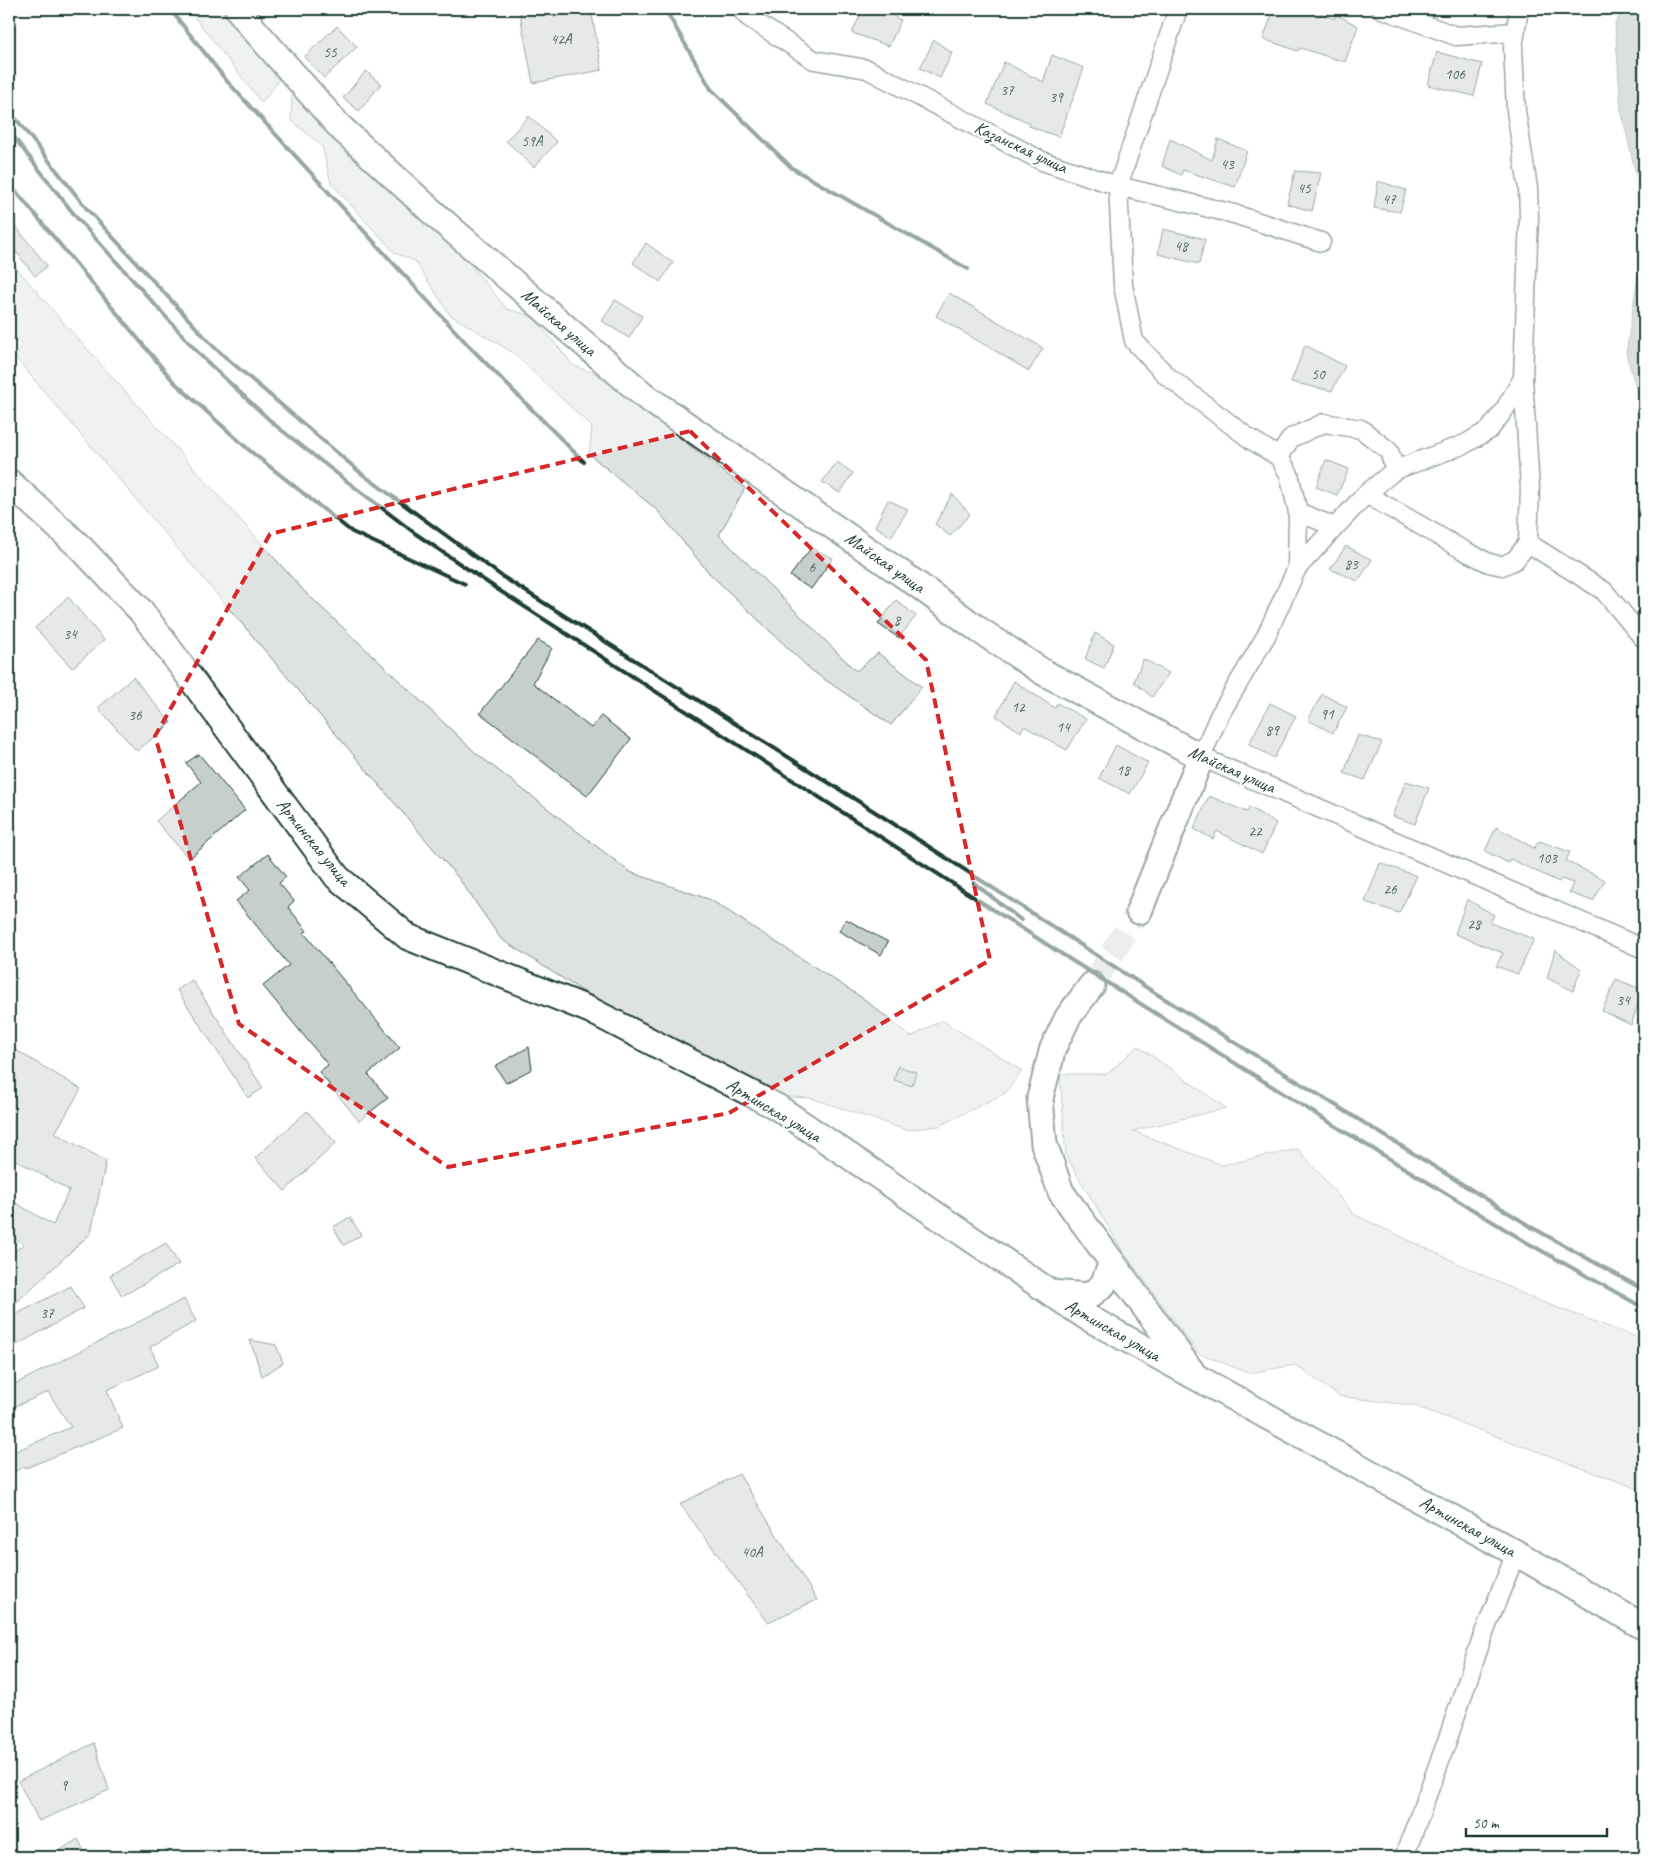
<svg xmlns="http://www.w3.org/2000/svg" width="1653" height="1866" viewBox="0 0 1653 1866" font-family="Caveat,sans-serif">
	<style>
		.green { fill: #dee3e2; stroke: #7e908b }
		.water { fill: #afbab7; stroke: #758883 }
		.building { fill: #c7cfcc; stroke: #1f3d34 }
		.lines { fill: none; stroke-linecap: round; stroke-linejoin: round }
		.secondary-tunnel { stroke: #d2d8d6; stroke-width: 25; stroke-dasharray: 25 12; stroke-linecap: butt }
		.street-casing { stroke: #1f3d34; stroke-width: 21 }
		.secondary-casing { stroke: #1f3d34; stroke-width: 29 }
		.street { stroke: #fff; stroke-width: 18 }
		.secondary { stroke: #fff; stroke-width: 25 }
		.rail { stroke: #1f3d34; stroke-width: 4 }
		.marked { fill: none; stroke: #d62828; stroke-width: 4; stroke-dasharray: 10 6; stroke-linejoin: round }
		.labels { text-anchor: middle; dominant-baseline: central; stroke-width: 4.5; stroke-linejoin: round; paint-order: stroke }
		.number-label { font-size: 15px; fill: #49625a }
		.street-label { font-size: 18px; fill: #1f3d34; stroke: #fff }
	</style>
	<rect width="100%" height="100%" fill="#fff"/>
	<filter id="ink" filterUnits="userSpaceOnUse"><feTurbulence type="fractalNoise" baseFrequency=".02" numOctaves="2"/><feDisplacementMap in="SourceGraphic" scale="10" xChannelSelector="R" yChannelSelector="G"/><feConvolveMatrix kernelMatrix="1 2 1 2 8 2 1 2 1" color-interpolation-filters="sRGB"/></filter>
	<g filter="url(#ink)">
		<g class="green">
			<path d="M188,9h33l58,71 -17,23z"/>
			<path d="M292,94l177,169 38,46 25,7 42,50 23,8 148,114 -26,47 137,136 22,-18 44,34 -31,38 -80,-55 -102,-97 -52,-63 -68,-56 3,-27 -80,-75 -62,-37 -35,-54 -20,-8 -64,-70 -9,-37 -31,-26z"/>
			<path d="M9,259l47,55 247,276 174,164 153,118 81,28 153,99 47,38 31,-17 80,51 -17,22 -66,33 -33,4 -95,-32 -41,-2 -144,-77 -125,-80 -41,-59 -446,-524 9,-13 -14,-7z"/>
			<path d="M1138,1046l88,62 -93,23 89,34 76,-16 57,66 177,83 112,42v151l-229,-85 -76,-10 -44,-31 -46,8 -51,-20 -76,-103 -56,-94 -6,-82h47z"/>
		</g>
		<g class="water">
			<path d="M1623,9h21v201l-23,-100 -6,-86z"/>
			<path d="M1644,236v178l-18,-60z"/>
		</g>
		<g class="building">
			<path d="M519,9h72l11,61 -69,13z"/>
			<path d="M863,9h17l21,11 -12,26 -37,-13z"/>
			<path d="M1274,9h36l24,10 2,-5 22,12 -13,36 -45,-14 -2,3 -35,-12z"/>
			<path d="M337,26l20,21 -33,31 -20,-21z"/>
			<path d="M934,40l18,13 -12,25 -20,-10z"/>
			<path d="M1437,52l45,12 -8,32 -46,-11z"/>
			<path d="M1052,55l32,13 -25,69 -30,-11 1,-3 -43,-19 17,-42 39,20z"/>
			<path d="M366,71l15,13 -22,27 -16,-13z"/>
			<path d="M529,116l28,26 -23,25 -28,-26z"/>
			<path d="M1170,139l42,21 6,-21 29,12 -12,36 -52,-17 -2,5 -19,-9z"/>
			<path d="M1295,171l26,2 -9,38 -25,-7z"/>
			<path d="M1378,181l28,9 -6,22 -26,-4z"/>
			<path d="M9,218l38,48 -12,10 -26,-33z"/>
			<path d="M1163,229l42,10 -6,25 -41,-10z"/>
			<path d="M646,243l27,20 -13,19 -27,-19z"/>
			<path d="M949,293l94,55 -14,23 -93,-55z"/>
			<path d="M615,300l27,16 -13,22 -27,-17z"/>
			<path d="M1305,345l40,21 -13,25 -41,-9z"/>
			<path d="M1326,460l23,9 -12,26 -21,-8z"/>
			<path d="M837,462l16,11 -13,20 -18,-11z"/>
			<path d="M952,494l18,20 -20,22 -15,-12z"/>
			<path d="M888,500l20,9 -17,28 -16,-11z"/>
			<path d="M1346,546l26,14 -14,21 -28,-12z"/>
			<path d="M811,548l22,10 -22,31 -21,-13z"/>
			<path d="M68,597l36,43 -32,28 -37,-40z"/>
			<path d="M896,600l20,16 -17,22 -21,-14z"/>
			<path d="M1095,633l19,11 -10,24 -19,-9z"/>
			<path d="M538,640l14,8 -19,35 58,45 10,-12 30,23 -44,57 -107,-83z"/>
			<path d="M1143,659l26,14 -17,24 -18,-15z"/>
			<path d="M133,677l38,46 -34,28 -39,-43z"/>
			<path d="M1014,681l41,27 2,-5 29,16 -19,31 -43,-24 -3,6 -25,-16z"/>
			<path d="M1322,694l25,13 -14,26 -25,-13z"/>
			<path d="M1270,703l26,13 -22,42 -25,-14z"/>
			<path d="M1358,735l24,7 -17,38 -21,-7z"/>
			<path d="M1116,745l32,18 -18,31 -31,-16z"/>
			<path d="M199,754l46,56 -56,49 -33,-38 45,-39 -15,-19z"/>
			<path d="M1406,781l23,7 -14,36 -23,-8z"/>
			<path d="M1209,796l38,16 2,-5 27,16 -14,31 -45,-23 -4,8 -19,-10z"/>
			<path d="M1496,827l38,21 5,-7 31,11 -4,9 39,19 -12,21 -24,-8 4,-10 -12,-4 -2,3 -49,-23 -2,4 -23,-12z"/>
			<path d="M268,854l18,23 -7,6 15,18 -6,6 19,24 -3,2 96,115 -32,26 20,24 -29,23 -40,-49 9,-7 -65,-79 26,-21 -53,-64 14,-11 -11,-13z"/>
			<path d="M1380,863l37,13 -18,37 -34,-11z"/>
			<path d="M1467,899l27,16 -4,8 44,16 -16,35 -22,-8 7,-13 -48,-19z"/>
			<path d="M846,919l42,23 -7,13 -42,-24z"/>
			<path d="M1555,950l26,19 -8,22 -26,-13z"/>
			<path d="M1616,979l27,11 -12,35 -29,-14z"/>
			<path d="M192,980l71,108 -15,10 -71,-108z"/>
			<path d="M9,1046l72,43 -26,44 51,28 -15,72 -82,76v-54l15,-11 -15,-9v-36l44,26 16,-35 -60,-34z"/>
			<path d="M529,1047l3,22 -26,14 -11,-17z"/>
			<path d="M898,1066l18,6 -4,14 -18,-6z"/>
			<path d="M307,1111l29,32 -51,48 -30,-33z"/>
			<path d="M350,1217l11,18 -17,10 -11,-18z"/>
			<path d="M166,1243l13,21 -57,32 -12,-21z"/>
			<path d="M71,1286l13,22 -75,41v-31z"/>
			<path d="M184,1299l12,22 -46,26 9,19 -52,24 16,38 -97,40 -1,-2 -16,9v-21l62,-27 -23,-35 -39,17v-22z"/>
			<path d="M250,1340l26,5 7,18 -21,13z"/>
			<path d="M739,1474l78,126 -49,22 -88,-118z"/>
			<path d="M94,1743l15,47 -70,31 -21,-40z"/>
			<path d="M78,1839l9,18h-38z"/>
		</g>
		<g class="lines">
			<path class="secondary-tunnel" d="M1092,985l47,-74"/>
			<g class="street-casing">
				<g id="street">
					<path d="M741,9l7,8 66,43 53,9 175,92 76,25 116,28 87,28"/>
					<path d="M1178,9l-60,177 5,99 11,56 33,35 83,63 29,18 10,17 9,38 -1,56"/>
					<path d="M1382,9l74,27 59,-4"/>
					<path d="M1519,9l-6,39 3,63 12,77 1,28 -6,162 -20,34 -14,18 -24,14 -70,26 -29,24 -69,74 -31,68 -47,80 -18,41 443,192"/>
					<path d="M1279,457l12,-19 33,-15 37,6 28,22 6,19"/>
					<path d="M1366,494l97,56 26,13 13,3 13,-6 13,-17 2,-55 -7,-110"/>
					<path d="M1298,512l37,15"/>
					<path d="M1528,543l76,48 40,48"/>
					<path d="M1404,1857l42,-113 36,-106 34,-85"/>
				</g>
			</g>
			<g class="secondary-casing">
				<g id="secondary">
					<path d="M238,9l14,18 88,100 100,92 206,178 272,188 61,45 64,42 158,85 -62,154"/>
					<path d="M9,482l71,65 61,64 196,266 71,60 182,73 187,97 308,209 431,237 128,74"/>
					<path d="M1092,985l-24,32 -15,31 -13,50 4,46 17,48 131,180"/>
					<path d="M1051,1293l38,3 14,-11 9,-23"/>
				</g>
			</g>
			<use href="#street" class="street"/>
			<use href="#secondary" class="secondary"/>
			<g class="rail">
				<path d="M170,9l56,71 243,266 115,116"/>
				<path d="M665,9l46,80 81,79 176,101"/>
				<path d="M9,110l78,99 128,139 147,126 141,103 377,238 272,176 381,237 111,62"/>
				<path d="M9,131l68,87 126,140 72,67 78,61 63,48 81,55 574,371 248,156 207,126 118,66"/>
				<path d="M9,183l165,199 75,68 103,82 113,52"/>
				<path d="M974,883l47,37"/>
			</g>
		</g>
	</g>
	<path d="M0 0H1653V1866H0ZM690,431l236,229 64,300 -261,153 -281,54 -209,-143 -84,-288 115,-202z" fill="#fff" fill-opacity=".55" fill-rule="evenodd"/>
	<path class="marked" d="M690,431l236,229 64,300 -261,153 -281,54 -209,-143 -84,-288 115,-202z"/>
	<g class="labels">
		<g class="number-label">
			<text x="561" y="39">42А</text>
			<text x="330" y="52">55</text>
			<text x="1455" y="74">106</text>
			<text x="1007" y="90">37</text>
			<text x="1056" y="97">39</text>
			<text x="532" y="141">59А</text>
			<text x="1227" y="164">43</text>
			<text x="1304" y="188">45</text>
			<text x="1389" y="199">47</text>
			<text x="1181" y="246">48</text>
			<text x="1318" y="374">50</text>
			<text x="1351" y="564">83</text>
			<text x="812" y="567">6</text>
			<text x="897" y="620">8</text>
			<text x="70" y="634">34</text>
			<text x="1018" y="707">12</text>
			<text x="1327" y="714">91</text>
			<text x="135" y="715">36</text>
			<text x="1063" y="727">14</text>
			<text x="1272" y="730">89</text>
			<text x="1123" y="770">18</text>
			<text x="1255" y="831">22</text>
			<text x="1547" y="858">103</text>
			<text x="1390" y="889">26</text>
			<text x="1474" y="924">28</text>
			<text x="1623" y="1000">34</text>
			<text x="47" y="1313">37</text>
			<text x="752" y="1552">40А</text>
			<text x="64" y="1785">9</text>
		</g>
		<g class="street-label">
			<text transform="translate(1021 147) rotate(25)">Казанская улица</text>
			<text transform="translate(559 322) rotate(41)">Майская улица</text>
			<text transform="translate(885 562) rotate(35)">Майская улица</text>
			<text transform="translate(1232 769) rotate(24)">Майская улица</text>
			<text transform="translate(314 842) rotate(51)">Артинская улица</text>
			<text transform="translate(774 1110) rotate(31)">Артинская улица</text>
			<text transform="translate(1113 1330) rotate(30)">Артинская улица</text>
			<text transform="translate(1468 1526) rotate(29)">Артинская улица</text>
		</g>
	</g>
	<rect width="1653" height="1866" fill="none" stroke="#fff" stroke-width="30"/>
	<rect x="15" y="15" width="1623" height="1836" fill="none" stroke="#1f3d34" stroke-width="2" filter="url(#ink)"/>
	<path d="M1466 1828v8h141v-8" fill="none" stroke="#1f3d34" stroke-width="2.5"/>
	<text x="1473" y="1828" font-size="15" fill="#1f3d34" stroke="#ffffff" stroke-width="4" paint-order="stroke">50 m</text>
</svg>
